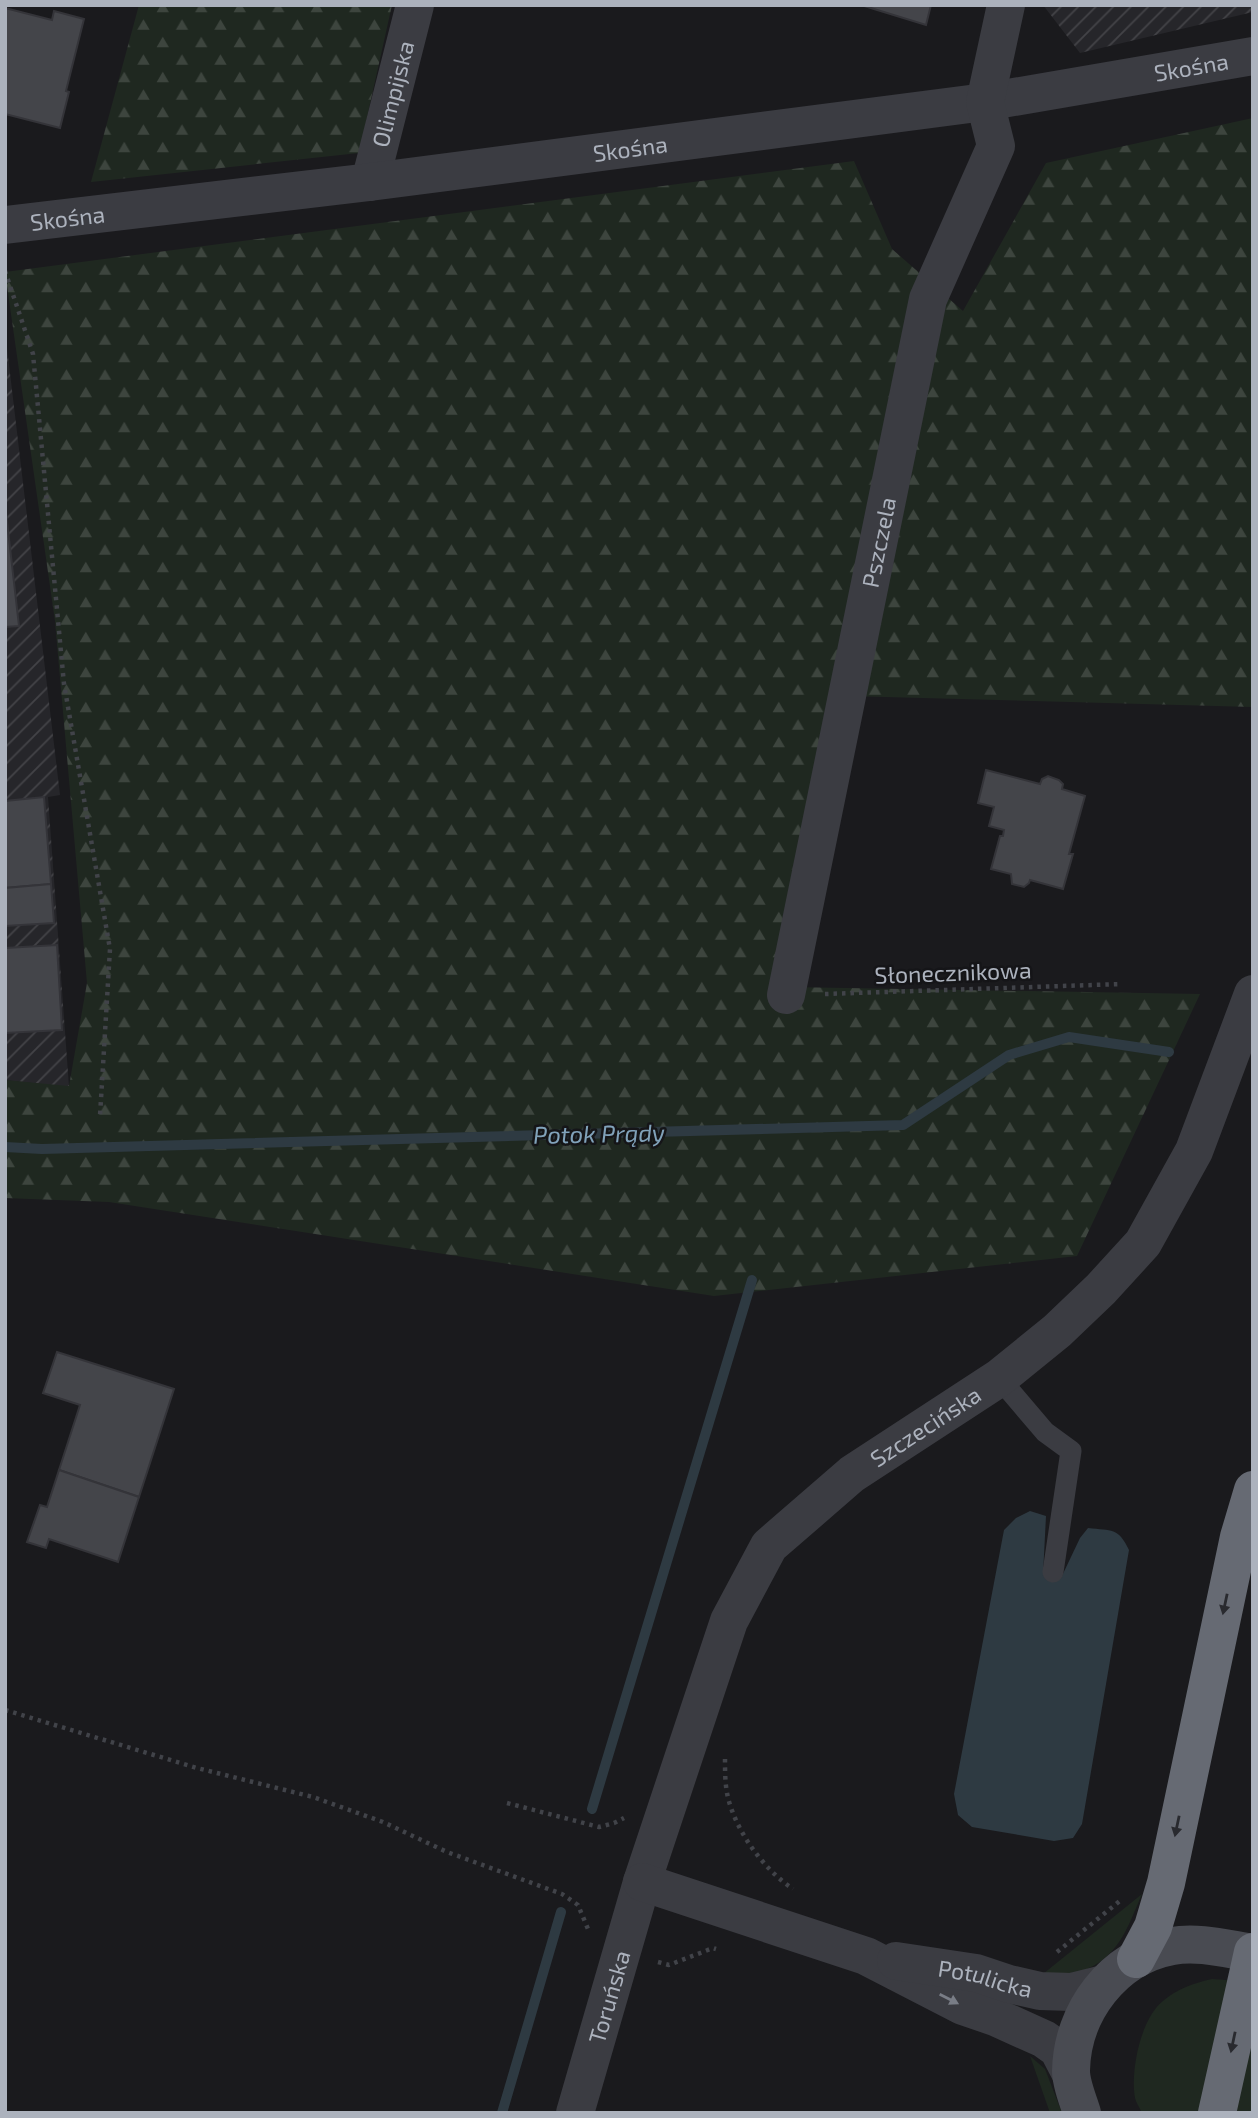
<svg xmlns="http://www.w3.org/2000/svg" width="1258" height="2118" viewBox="0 0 1258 2118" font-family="'Exo 2',sans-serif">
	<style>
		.industrial { fill: url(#industrial-furrows) }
		.green { fill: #1f2820 }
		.forest { fill: url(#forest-firs) }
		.water { fill: #2e3a42 }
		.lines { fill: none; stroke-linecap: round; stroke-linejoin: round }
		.stream { stroke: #2e3a42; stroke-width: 10 }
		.building { fill: #44454a; stroke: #343439; stroke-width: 2 }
		.path { stroke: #414349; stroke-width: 4.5; stroke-dasharray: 3.5 5; stroke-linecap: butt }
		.service { stroke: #3b3c42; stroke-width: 21 }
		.minor { stroke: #3b3c42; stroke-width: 38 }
		.tertiary { stroke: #3b3c42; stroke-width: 38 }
		.secondary { stroke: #494b52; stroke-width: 38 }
		.motorway { stroke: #666a73; stroke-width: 38 }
		.motorway-bridge { stroke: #666a73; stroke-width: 38 }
		.oneway { fill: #292a2f }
		.oneway2 { fill: #797d86 }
		.labels { text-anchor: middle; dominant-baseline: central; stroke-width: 5; stroke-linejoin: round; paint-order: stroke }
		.street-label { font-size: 23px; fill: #acb2bd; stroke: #151518 }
		.water-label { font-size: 24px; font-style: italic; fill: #81a2ba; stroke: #151518 }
	</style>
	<defs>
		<pattern id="industrial-furrows" width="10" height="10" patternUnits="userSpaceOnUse" patternTransform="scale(1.75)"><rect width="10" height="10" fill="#26262a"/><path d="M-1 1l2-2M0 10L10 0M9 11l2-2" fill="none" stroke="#434347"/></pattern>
		<pattern id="forest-firs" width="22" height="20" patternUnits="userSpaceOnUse" patternTransform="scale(1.75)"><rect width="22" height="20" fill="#1f2820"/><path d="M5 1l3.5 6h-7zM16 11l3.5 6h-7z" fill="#3d453e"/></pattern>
	</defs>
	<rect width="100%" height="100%" fill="#1a1a1d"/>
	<g class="industrial">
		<path d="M1043,5h210v7l-173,41z"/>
		<path d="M5,331l55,464 -12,2 21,290 -64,-7z"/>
	</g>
	<g class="green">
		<path d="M1142,1894c-14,32 -23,64 -60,77 -13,5 -30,5 -44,7z"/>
		<path d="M1212,1979l41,3v131h-111c-2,-5 -6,-10 -7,-15 -5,-27 6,-80 28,-97 14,-12 31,-18 49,-22z"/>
		<path d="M1030,2056l15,13 17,44h-12z"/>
	</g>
	<g class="forest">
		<path d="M139,5h253l-33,148 -268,29z"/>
		<path d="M1253,118v589l-405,-11 -60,291 412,7 -123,262 -363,40 -605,-94 -104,-4v-118l64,6 18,-103 -32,-362 -50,-349 849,-111 38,88 71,62 83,-148z"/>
	</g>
	<path class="water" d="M1030,1511l16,5 -3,59 18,3 19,-40 8,-10c24,3 30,-1 41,22l-47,274 -9,14 -19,3 -82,-14 -14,-12 -4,-21 50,-264 12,-12z"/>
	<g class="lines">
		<g class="stream">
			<path d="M5,1147l37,2 861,-24 106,-70 60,-18 100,15"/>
			<path d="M592,1809l160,-529"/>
			<path d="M502,2113l59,-201"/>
		</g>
	</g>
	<g class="building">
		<path d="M861,5h70l-5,20z"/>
		<path d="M5,8l47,12 2,-9 30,8 -18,72 3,1 -9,36 -55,-14z"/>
		<path d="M5,504l14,122 -14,1z"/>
		<path d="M986,770l54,14 2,-5 6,-3 11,4 4,4 -1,5 23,7 -16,58h4l-10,35 -33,-9 -1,3 -5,4 -12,-3 -1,-10 -20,-5 9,-33h3l1,-6 -15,-4 5,-19 -16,-4z"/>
		<path d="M44,797l7,87 -46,4v-87z"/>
		<path d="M51,884l3,39 -49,3v-38z"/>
		<path d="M57,945l5,85 -57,3v-85z"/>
		<path d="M57,1352l117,37 -35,108 -80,-27 21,-65 -37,-12z"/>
		<path d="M59,1470l80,27 -21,65 -69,-23 -3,9 -19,-6 13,-37 7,2z"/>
	</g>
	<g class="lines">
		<g class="path">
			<path d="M5,271l28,83 31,330 46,265 -10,167"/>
			<path d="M825,994l297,-10"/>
			<path d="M5,1710l192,58 116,29 70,25 64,30 115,42 16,11 10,24"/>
			<path d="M725,1759c0,11 0,23 2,34 7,36 36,76 66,96"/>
			<path d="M507,1803l92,24 15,-4 10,-5"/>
			<path d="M1057,1952l64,-52"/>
			<path d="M658,1962l11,3 44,-17 3,1"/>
		</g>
		<path class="service" d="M999,1378l46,54 26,19 -18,121"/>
		<g class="minor">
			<path id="s1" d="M370,182l45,-177"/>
			<path id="s2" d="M5,225l365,-43 615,-80 268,-46"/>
			<path id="s3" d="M786,995l142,-696 68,-153 -11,-44 21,-97"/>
			<path id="s4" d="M575,2113l67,-231 87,-261 40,-75 83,-72 147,-96 58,-47 44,-42 42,-46 51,-92 59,-157"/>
		</g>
		<g class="tertiary">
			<path d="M642,1882l224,74 97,50 32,11 49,22 14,10 13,25"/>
			<path id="s5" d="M896,1961l80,12 33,11 31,7 32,1 32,-8"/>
		</g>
		<path class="secondary" d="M1082,2113c-4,-13 -11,-29 -11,-42 1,-59 42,-114 101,-125 26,-5 55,3 81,7"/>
		<path class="motorway" d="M1136,1959l17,-32 13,-44 73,-346 14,-47"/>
		<path class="motorway-bridge" d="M1217,2113l36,-161"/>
	</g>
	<defs><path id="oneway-solid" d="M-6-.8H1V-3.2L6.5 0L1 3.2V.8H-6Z" transform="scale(1.75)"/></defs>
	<g class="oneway">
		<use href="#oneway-solid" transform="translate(1225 1604) rotate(102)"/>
		<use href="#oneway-solid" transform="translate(1177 1826) rotate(102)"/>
		<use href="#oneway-solid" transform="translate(1233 2042) rotate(102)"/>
	</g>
	<use class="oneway2" href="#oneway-solid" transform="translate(949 1999) rotate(27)"/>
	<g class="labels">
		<g class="street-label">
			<text stroke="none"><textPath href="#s2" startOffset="1197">Skośna</textPath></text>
			<text stroke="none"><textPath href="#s1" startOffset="91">Olimpijska</textPath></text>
			<text stroke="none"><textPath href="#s2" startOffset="630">Skośna</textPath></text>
			<text stroke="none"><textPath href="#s2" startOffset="63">Skośna</textPath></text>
			<text stroke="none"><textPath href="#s3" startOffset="462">Pszczela</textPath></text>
			<text transform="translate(953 972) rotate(-2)">Słonecznikowa</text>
			<text stroke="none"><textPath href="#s4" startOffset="798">Szczecińska</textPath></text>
			<text stroke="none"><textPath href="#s5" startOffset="91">Potulicka</textPath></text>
			<text stroke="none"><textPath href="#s4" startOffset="121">Toruńska</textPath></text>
		</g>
		<g class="water-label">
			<text transform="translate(599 1133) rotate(-1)">Potok Prądy</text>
		</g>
	</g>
	<rect width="1258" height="2118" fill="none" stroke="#acb2bd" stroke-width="14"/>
</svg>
